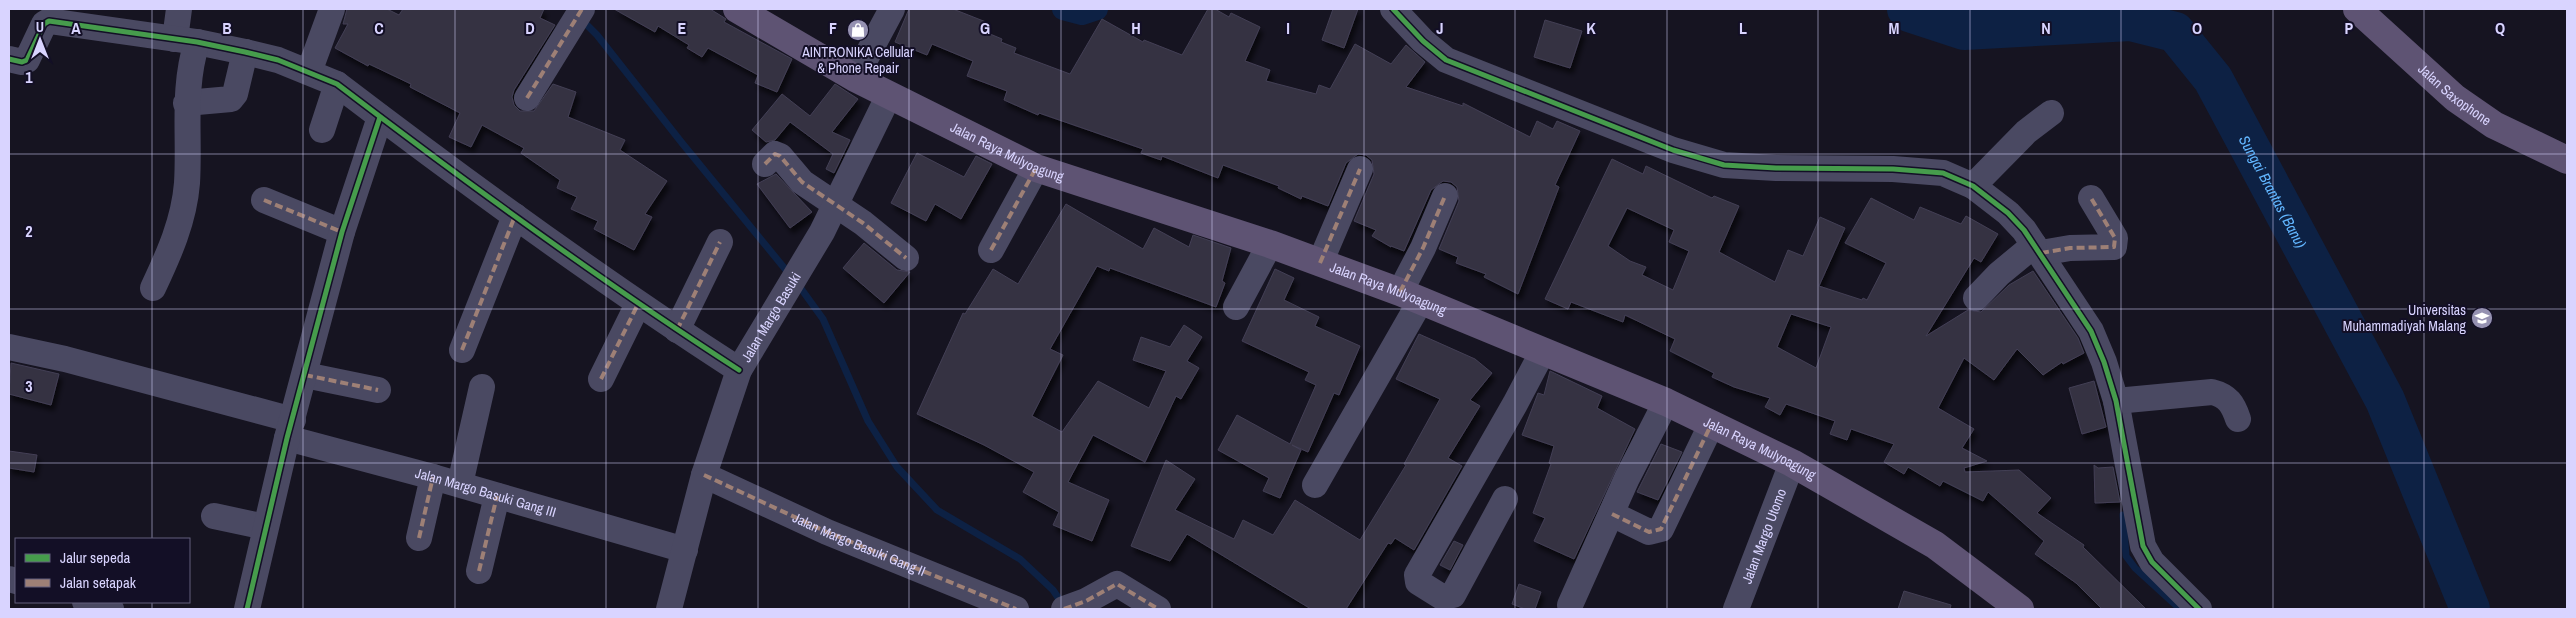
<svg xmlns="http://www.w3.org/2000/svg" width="2576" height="618" viewBox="0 0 2576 618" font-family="'Archivo Narrow',sans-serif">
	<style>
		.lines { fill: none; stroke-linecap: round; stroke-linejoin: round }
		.stream { stroke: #0d2144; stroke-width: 7 }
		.canal { stroke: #0d2144; stroke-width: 22 }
		.river { stroke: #0d2144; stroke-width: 40 }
		.building { fill: #343243; stroke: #433f54; fill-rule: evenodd; filter: url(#shadow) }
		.minor { stroke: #4a4962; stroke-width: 26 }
		.major { stroke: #5e5373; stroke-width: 28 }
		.quiet { stroke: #9e8076; stroke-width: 4; stroke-dasharray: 8 4; stroke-linecap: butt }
		.cycleway-casing { stroke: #130f26; stroke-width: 8 }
		.cycleway { stroke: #469c4c; stroke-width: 5 }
		.grid { fill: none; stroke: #d9d4ff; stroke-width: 1; stroke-opacity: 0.55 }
		.labels { text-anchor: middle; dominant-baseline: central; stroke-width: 4; stroke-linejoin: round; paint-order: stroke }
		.poi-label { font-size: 14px; fill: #d9d4ff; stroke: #130f26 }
		.street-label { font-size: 14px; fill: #d9d4ff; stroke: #130f26 }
		.water-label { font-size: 15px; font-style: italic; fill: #62b6ff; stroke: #130f26 }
		.grid-label { font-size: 16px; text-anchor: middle; font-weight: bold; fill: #d9d4ff; stroke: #130f26; stroke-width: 4; stroke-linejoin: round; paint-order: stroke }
	</style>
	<defs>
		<filter id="shadow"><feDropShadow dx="3" dy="5.5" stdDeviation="2.5" flood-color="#0009"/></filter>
	</defs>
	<rect width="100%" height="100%" fill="#161421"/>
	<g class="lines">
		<g class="stream">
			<path d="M582,20l15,15 85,108 108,132"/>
			<path d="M797,283l26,36 45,102 29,46 40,43 83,49 33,31 10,15"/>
			<path d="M2123,515l3,41 9,12 45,41"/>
		</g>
		<path class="canal" d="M1063,9l19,5 15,-5"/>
		<path class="river" id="s1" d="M1907,9l2,3 55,18 167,-9 44,11 38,47 172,321 85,209"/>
	</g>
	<g class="building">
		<path d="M347,9h40l12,6 4,-6h141l-4,9 15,7 -41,65 -2,7 2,8 6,6h14l19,-27 23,8 -8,25 57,23 -5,10 47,31 -22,33 7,3 -18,33 -40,-21 4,-8 -27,-12 6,-12 -20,-9 3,-8 -39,-27 3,-5 -42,-23 -11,22 -22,-10 11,-24 -50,-26 1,-3 -42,-20 -1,2 -33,-18 13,-24h-5z"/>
		<path d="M614,9h96l13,8 3,2 -2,3 68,37 -15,33 -22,-9 3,-8 -50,-27 -6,9 -15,-9 2,-3 -31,-19 -3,6z"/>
		<path d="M909,9h44l33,13 -3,9 19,8 -1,3 15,6 -2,5 56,21 32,-55 41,23 1,-2 38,15 26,-46h7l14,8 2,-4 29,14 -15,34 25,9 -4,11 50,13 3,-9 11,4 25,-45 36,20 15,-19 19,17 -19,25 57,19v-3l67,34 7,-16 16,8 4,-8 23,10 -25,54 4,2 -41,107 -34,-17 2,-3 -30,-11 2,-6 -19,-8 20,-48 -2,-14 -6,-5 -8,-1 -12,9 -27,61 -13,-5v1l-19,-11 4,-6 -22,-9 20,-47 -2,-14 -6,-5 -8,-1 -12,9 -18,43 -26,-10 -1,3 -23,-11 1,-2 -56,-21 -5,13 -56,-22 -1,4 -20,-7 2,-4 -104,-36 -1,2 -34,-15 3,-9 -40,-15 6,-15 -41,-17 -5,11 -32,-13z"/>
		<path d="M1333,9h25l-14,39 -22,-8z"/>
		<path d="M1545,20l37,11 -12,37 -36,-11z"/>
		<path d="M835,84l23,15 -26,33 18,8 -16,33 -8,-4 7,-15 -43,-32 -15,18 -9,2 -14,-12 30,-36 28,22z"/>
		<path d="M917,153l47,24 12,-21 16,8 -31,55 -26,-15 -9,17 -35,-18z"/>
		<path d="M1612,159l31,15 3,-8 66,32 2,-2 25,10 -20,46 56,30 13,-32 15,6 17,-39 25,11 -26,58 43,14 1,-2 4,2 19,-37 -41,-20 26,-45 43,22 6,-13 41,17 5,-8 32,18 -17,28 -7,-4 -48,78 42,-26 13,2 28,-27 24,-14 45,67 6,15 -21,11 -1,-2 -19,13 -26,-26 -23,31 -30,-22 -26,50 36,21 -12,19 25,13 -23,7 1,4 54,-2 32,28 -14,15 47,32 -1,2 63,62h-44l-26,-26 -41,-29 9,-13 -56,-49 -5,9 -40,-20 -3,5 -32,-19 -4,7 -20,-12 10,-18 -43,-15 -4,11 -17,-6 5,-13 -49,-17 -6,11 -15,-8 5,-9 -36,-11 -22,-10 2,-4 -44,-22 5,-12 -50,-24 -2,7 -52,-20 -3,7 -23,-10zM1627,208l47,22 -5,12 20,9 -16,39 -31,-15 4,-8 -16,-6 -22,-15zM1791,314l40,13 -15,41 -39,-21z"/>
		<path d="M776,174l36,38 -22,16 -33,-44z"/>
		<path d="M1066,204l77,45 11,-21 35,19 4,-12 38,13 -9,33 3,2 -9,24 -106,-39 -1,3 -12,-5 -47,83 13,6 -31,61 30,16 36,-51 51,27 17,-37 -33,-11 8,-23 29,10 14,-22 18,12 -15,24 12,7 -18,31 -5,-3 -31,66 -52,-27 -25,47 41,18 -17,41 -39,-16 6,-13 -36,-20 11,-20 -50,-27 -67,-31 46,-101 2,1 28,-45 25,15z"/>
		<path d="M864,243l33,27 13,2 -26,31 -41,-35z"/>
		<path d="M1275,269l19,9 -10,22 35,17 -4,9 45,20 -21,49 -5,-2 -26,59 -16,-7 9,5 -21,48 -17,-7 6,-13 -51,-28 19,-35 53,29 26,-59 -11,-5 4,-8 -67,-31z"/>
		<path d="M1419,334l56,25 17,14 -22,27 10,6 -32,52 14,8 -48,84 -19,-12 -4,6 -3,-1 -42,66h-35l-124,-75 -17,27 -39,-15 35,-86 29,19 -20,31 59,29 9,-19 30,15 22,-35 65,40 46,-75 -2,-1 36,-65 -44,-20z"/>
		<path d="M11,363l48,11 -8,31 -42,-11z"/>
		<path d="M1550,371l52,25 -5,12 38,21 -61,130 -40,-18 11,-23 -12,-5 18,-49 -2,-1 5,-17 -32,-11 16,-42 6,2z"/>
		<path d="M2094,381l12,46 -24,7 -13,-46z"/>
		<path d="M1661,444l21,8 -24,48 -21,-8z"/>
		<path d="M9,451l28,4 -3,17 -25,-4z"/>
		<path d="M2094,465l4,3 15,-1 7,35 -25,1z"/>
		<path d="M1454,541l9,4 -13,25 -10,-5z"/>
		<path d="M1519,584l22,8 -6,17h-10l-13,-5z"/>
		<path d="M1904,591l47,14 -1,4h-52z"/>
	</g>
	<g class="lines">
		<g class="minor">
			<path d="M1393,9l30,32 23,19 227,90 51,15 52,3 117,1 50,4 30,13 35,27 16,17 67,101 13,31 12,39 27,145 9,16 47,47"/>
			<path d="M175,39l4,-30"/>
			<path d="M9,59l13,3 5,-2 17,-36 5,-3 148,21 48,10 33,8 59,24c131,100 264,197 402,286"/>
			<path d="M309,72l23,-63"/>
			<path d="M855,78l37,-69"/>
			<path d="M527,98l55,-89"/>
			<path d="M186,103l45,-4 4,-5 10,-42"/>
			<path d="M322,130l15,-46"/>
			<path d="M765,164l10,-10 5,2 22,26 61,41 43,35"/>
			<path d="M1973,186l53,-54 25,-19"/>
			<path d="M264,200l78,32"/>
			<path d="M991,250l45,-82"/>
			<path d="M2041,253l29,-5 44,-1 1,-9 -24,-40"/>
			<path d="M1320,263l40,-94"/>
			<path d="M153,288c16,-34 31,-67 34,-105 3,-48 -5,-94 10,-141"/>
			<path d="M1400,292l23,-44 22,-52"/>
			<path d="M1976,298l23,-24 35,-29"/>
			<path d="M1236,307l34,-63"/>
			<path d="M677,330l43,-88"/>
			<path d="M9,347l56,12 228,61"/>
			<path d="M462,350l53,-134"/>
			<path d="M305,375l73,15"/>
			<path d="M601,379l37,-75"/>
			<path d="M2116,401l96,-9c16,4 21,12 26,27"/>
			<path id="s2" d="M287,438l146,39 252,73"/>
			<path id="s3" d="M704,475l123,57 189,77"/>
			<path d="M460,484l22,-97"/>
			<path d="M1315,485l106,-185"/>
			<path d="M1505,499l-52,96 -11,2 -24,-15 -1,-7 98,-171 28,-53"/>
			<path d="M1612,514l37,18 12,-3 50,-104"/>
			<path d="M214,516l51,11"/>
			<path d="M419,538l14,-61"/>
			<path d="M479,571l18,-75"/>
			<path d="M9,579l7,2"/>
			<path d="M85,602l26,7"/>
			<path d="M1570,605l57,-127 39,-76"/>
			<path d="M247,609l40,-171 55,-206 38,-115"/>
			<path id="s4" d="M669,609l35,-134 35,-105 83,-138 67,-137"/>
			<path d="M1064,609l22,-8 31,-17 41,25"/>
			<path id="s5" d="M1736,609l56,-146"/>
		</g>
		<g class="major">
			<path id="s6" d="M737,9l118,69 181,90 234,76 130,48 266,110 126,61 143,82 85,64"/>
			<path id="s7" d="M2357,9l98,89 39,27 73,35"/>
		</g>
		<g class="quiet">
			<path d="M527,98l55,-89"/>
			<path d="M765,164l10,-10 5,2 22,26 61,41 43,35"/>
			<path d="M264,200l78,32"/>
			<path d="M991,250l45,-82"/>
			<path d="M2041,253l29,-5 44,-1 1,-9 -24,-40"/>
			<path d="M1320,263l40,-94"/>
			<path d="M1400,292l23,-44 22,-52"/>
			<path d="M677,330l43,-88"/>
			<path d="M462,350l53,-134"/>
			<path d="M305,375l73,15"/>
			<path d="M601,379l37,-75"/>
			<path d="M704,475l123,57 189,77"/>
			<path d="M1612,514l37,18 12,-3 50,-104"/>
			<path d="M419,538l14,-61"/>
			<path d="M479,571l18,-75"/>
			<path d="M1064,609l22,-8 31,-17 41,25"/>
		</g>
		<g class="cycleway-casing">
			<g id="cycleway">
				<path d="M1393,9l30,32 23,19 227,90 51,15 52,3 117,1 50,4 30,13 35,27 16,17 67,101 13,31 12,39 27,145 9,16 47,47"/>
				<path d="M9,59l13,3 5,-2 17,-36 5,-3 148,21 48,10 33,8 59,24c131,100 264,197 402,286"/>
				<path d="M247,609l40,-171 55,-206 38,-115"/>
			</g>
		</g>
		<use href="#cycleway" class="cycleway"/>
	</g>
	<path class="grid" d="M152,9v530M303,9v600M455,9v600M606,9v600M758,9v600M909,9v600M1061,9v600M1212,9v600M1364,9v600M1515,9v600M1667,9v600M1818,9v600M1970,9v600M2121,9v600M2273,9v600M2424,9v600M9,154h2558M9,309h2558M9,463h2558M152,602v7"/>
	<defs>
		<g id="shop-disc" transform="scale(1.125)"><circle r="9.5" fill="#9591b1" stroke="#130f26"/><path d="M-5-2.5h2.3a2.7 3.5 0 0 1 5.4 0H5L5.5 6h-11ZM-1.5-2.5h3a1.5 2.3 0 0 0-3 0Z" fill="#fff"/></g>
		<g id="university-disc" transform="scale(1.125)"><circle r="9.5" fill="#9591b1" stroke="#130f26"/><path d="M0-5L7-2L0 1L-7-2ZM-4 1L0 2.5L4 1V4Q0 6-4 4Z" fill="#fff"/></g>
	</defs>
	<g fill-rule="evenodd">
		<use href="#shop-disc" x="858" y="30"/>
		<use href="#university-disc" x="2482" y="318"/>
	</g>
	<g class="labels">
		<g class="poi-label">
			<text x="858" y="52">AINTRONIKA Cellular<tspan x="858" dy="16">&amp; Phone Repair</tspan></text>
			<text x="2466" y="310" text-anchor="end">Universitas<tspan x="2466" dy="16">Muhammadiyah Malang</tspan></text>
		</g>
		<g class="street-label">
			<text stroke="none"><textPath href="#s7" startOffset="130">Jalan Saxophone</textPath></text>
			<text stroke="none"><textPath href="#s6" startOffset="306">Jalan Raya Mulyoagung</textPath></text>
			<text stroke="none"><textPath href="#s6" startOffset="711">Jalan Raya Mulyoagung</textPath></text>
			<text stroke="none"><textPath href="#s4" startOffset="311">Jalan Margo Basuki</textPath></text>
			<text stroke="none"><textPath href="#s6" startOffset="1116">Jalan Raya Mulyoagung</textPath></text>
			<text stroke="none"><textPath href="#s2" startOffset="206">Jalan Margo Basuki Gang III</textPath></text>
			<text stroke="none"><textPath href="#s5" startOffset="78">Jalan Margo Utomo</textPath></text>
			<text stroke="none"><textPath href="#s3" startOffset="170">Jalan Margo Basuki Gang II</textPath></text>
		</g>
		<g class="water-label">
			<text stroke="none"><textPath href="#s1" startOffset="462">Sungai Brantas (Banu)</textPath></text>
		</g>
	</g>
	<g class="grid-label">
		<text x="76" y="34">A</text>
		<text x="227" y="34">B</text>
		<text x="379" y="34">C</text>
		<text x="530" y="34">D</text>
		<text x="682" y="34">E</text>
		<text x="833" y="34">F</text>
		<text x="985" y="34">G</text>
		<text x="1136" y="34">H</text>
		<text x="1288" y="34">I</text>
		<text x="1440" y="34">J</text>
		<text x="1591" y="34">K</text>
		<text x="1743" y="34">L</text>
		<text x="1894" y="34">M</text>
		<text x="2046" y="34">N</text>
		<text x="2197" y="34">O</text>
		<text x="2349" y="34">P</text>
		<text x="2500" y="34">Q</text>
		<text x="29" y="83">1</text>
		<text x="29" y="237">2</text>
		<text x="29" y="392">3</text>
	</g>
	<rect width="2576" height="618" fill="none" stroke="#d9d4ff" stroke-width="20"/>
	<rect x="15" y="538" width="175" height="65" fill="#130f26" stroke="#625e7d"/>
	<rect x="25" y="554" width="25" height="8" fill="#469c4c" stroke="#625e7d"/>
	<text x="60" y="563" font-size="15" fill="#d9d4ff">Jalur sepeda</text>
	<rect x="25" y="579" width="25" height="8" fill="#9e8076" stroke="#625e7d"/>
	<text x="60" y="588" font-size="15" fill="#d9d4ff">Jalan setapak</text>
	<g transform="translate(40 40)" stroke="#130f26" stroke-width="4" paint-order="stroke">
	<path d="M0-4L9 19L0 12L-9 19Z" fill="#d9d4ff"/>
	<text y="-8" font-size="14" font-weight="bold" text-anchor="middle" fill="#d9d4ff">U</text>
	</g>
</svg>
